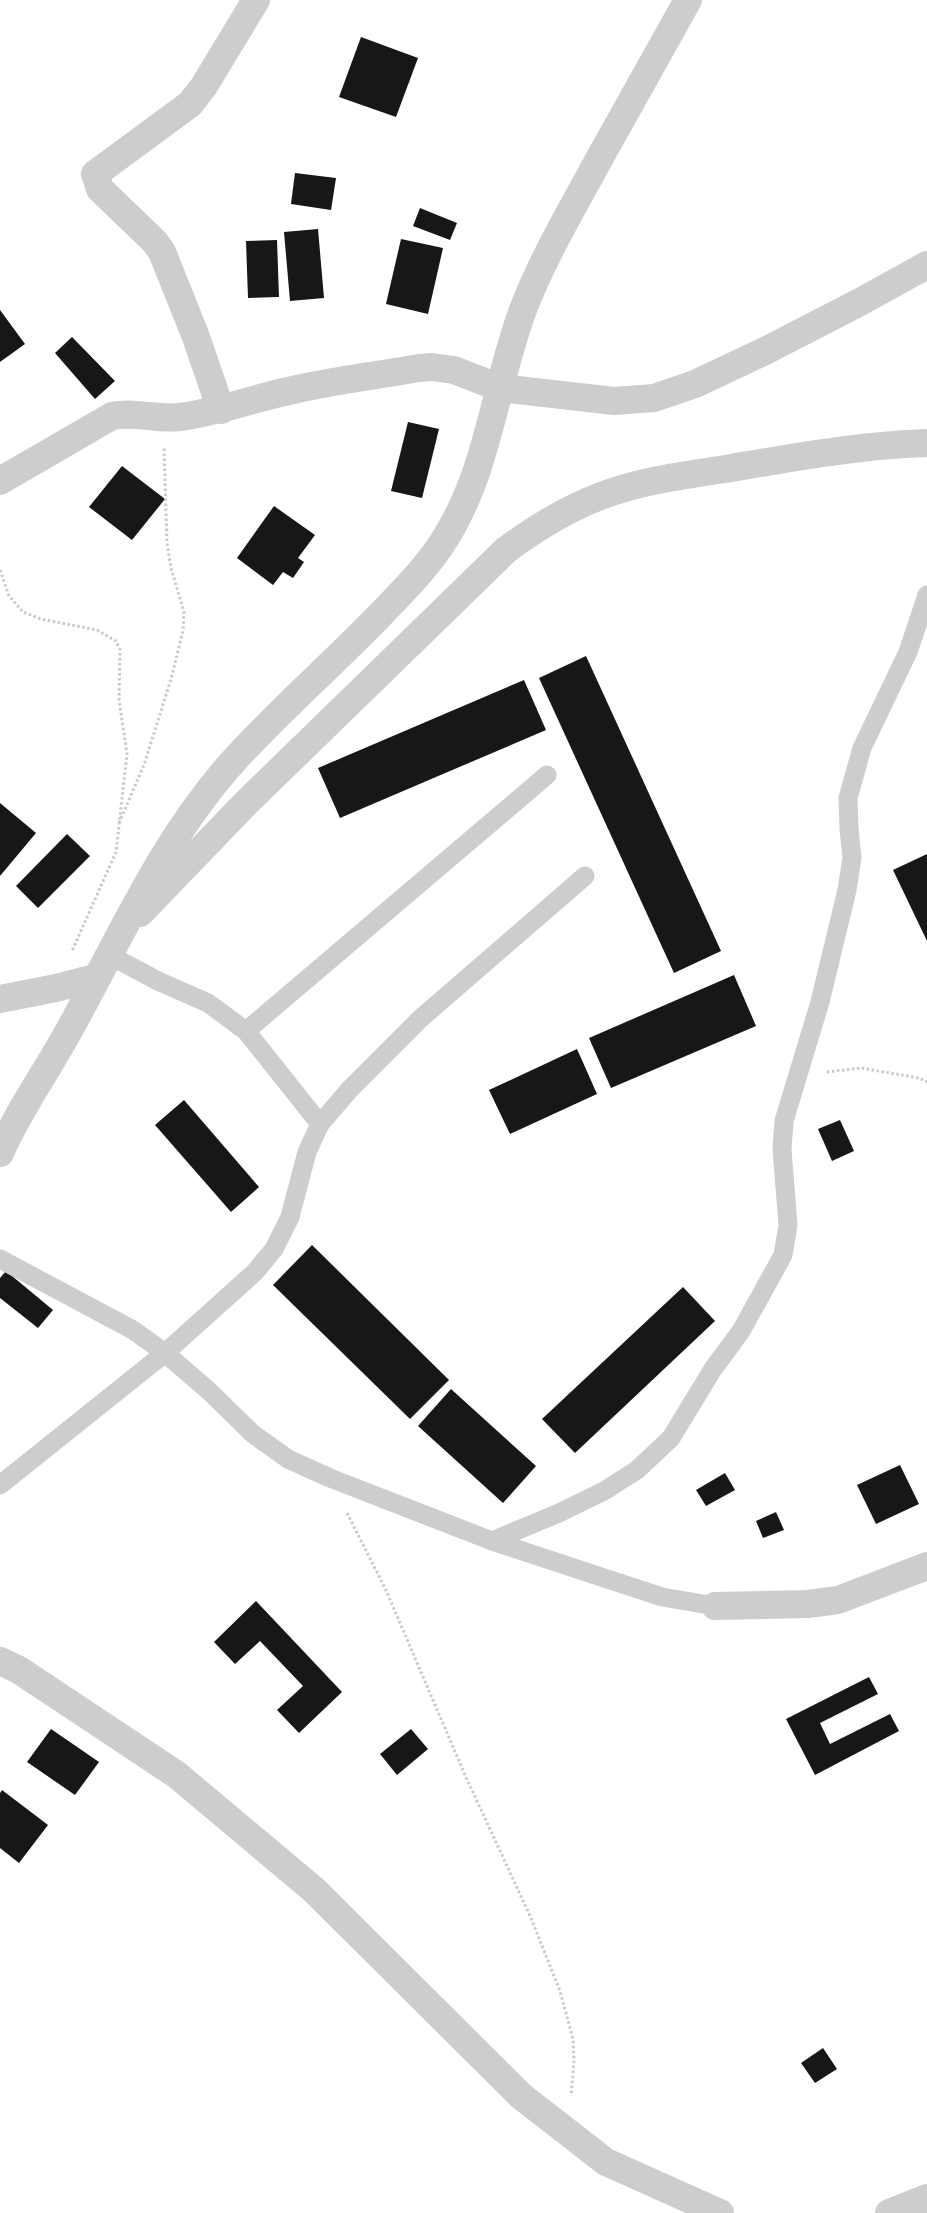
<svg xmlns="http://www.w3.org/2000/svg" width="927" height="2213" viewBox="0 0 927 2213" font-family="Quicksand,sans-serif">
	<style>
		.building { fill: #171717 }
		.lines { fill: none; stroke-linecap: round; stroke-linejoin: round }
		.path { stroke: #cacaca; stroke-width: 3; stroke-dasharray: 2.5 2.5; stroke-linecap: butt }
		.service { stroke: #cdcdcd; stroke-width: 19 }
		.minor { stroke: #cdcdcd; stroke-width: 28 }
	</style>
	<rect width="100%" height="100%" fill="#fff"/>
	<g class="building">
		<path d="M361,37l57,21 -22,59 -57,-20z"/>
		<path d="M295,173l41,5 -5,32 -40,-6z"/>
		<path d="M420,208l37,15 -7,17 -37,-14z"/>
		<path d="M318,229l6,69 -34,3 -6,-69z"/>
		<path d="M401,239l42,9 -15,66 -42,-10z"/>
		<path d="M277,240l2,57 -31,1 -2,-57z"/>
		<path d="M0,310l25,34 -25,18z"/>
		<path d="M72,337l43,44 -20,18 -40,-46z"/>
		<path d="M408,422l31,7 -17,69 -31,-7z"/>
		<path d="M122,466l43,33 -33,41 -43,-33z"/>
		<path d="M274,506l41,29 -17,23 6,4 -11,16 -10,-6 -10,13 -36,-27z"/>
		<path d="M586,656l135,295 -47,22 -135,-295z"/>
		<path d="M524,680l22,50 -206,88 -22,-50z"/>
		<path d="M0,803l36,30 -36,43z"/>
		<path d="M67,834l23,22 -52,52 -22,-22z"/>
		<path d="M927,854v87l-34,-71z"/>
		<path d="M734,975l22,51 -145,62 -22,-50z"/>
		<path d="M577,1049l20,45 -87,40 -21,-44z"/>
		<path d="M184,1100l75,87 -28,25 -76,-87z"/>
		<path d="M840,1120l14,31 -22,10 -14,-32z"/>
		<path d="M312,1245l137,135 -39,39 -137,-134z"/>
		<path d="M6,1271l47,39 -15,18 -38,-30v-20z"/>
		<path d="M683,1287l32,34 -140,132 -33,-34z"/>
		<path d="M451,1389l85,77 -33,37 -85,-77z"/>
		<path d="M900,1465l19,39 -43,20 -19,-39z"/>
		<path d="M725,1473l10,17 -29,16 -10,-16z"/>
		<path d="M776,1512l8,18 -21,8 -7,-17z"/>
		<path d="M256,1601l86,91 -43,41 -22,-23 26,-24 -43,-45 -25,23 -21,-22z"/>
		<path d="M869,1677l9,17 -58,29 10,21 60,-30 9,17 -84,44 -29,-56z"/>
		<path d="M51,1729l48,33 -24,33 -48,-33z"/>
		<path d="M411,1729l17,20 -31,26 -17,-21z"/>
		<path d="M2,1790l46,35 -29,38 -19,-15v-55z"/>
		<path d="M823,2048l14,21 -22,14 -14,-20z"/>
	</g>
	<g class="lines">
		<g class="path">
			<path d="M0,570l9,26 14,16 18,7 56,11 19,11 4,9 -1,50 8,54 -11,98 -44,99"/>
			<path d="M119,823l25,-58 27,-86 12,-48 1,-19 -13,-44 -4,-25 -3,-95"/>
			<path d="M827,1072l34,-4 58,10 8,4"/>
			<path d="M347,1513l38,75 80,187 66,143 29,73 13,48 1,22 -3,35"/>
		</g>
		<g class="service">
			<path d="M109,955l49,26 50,22 38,28 74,93"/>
			<path d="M246,1031l301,-256"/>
			<path d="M0,1259l133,71 32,23 44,38 44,43 35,25 42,19 162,63 170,56 53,9"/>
			<path d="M0,1485l165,-132 90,-81 19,-23 16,-32 17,-65 13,-28 30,-35 70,-70 165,-143"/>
			<path d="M492,1541l67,-28 45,-22 33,-21 34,-32 42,-69 28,-38 42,-76 5,-30 -6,-75 2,-29 36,-119 27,-112 5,-32 -3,-29 -1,-31 14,-50 46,-96 19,-57"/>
		</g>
		<g class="minor">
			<path d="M221,410l-25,-73 -34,-85 -7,-10 -55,-53 -5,-15 95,-70 14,-18 52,-86"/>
			<path d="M0,481l112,-65c22,-5 45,4 68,1 36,-5 69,-17 104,-25 44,-11 90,-16 135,-24l13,-1 22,3 46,18 114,13 40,-3 41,-14 70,-33 95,-49 67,-37"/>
			<path d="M140,913l105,-109 261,-254c30,-22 60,-41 95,-54 41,-16 87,-21 130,-28 65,-11 131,-23 196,-25"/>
			<path d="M0,999l56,-11 42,-11"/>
			<path d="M0,1153c18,-42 45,-79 67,-119 53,-95 96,-197 171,-278 46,-50 98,-95 145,-144 21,-22 42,-43 58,-67 48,-71 53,-160 83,-238 20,-51 48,-98 74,-146 30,-53 60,-107 90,-161"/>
			<path d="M715,1606l93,-2 30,-4 89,-34"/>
			<path d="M0,1661l19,9 158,105 137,115 207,206 85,66 114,51"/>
			<path d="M889,2213l38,-15"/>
		</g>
	</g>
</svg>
